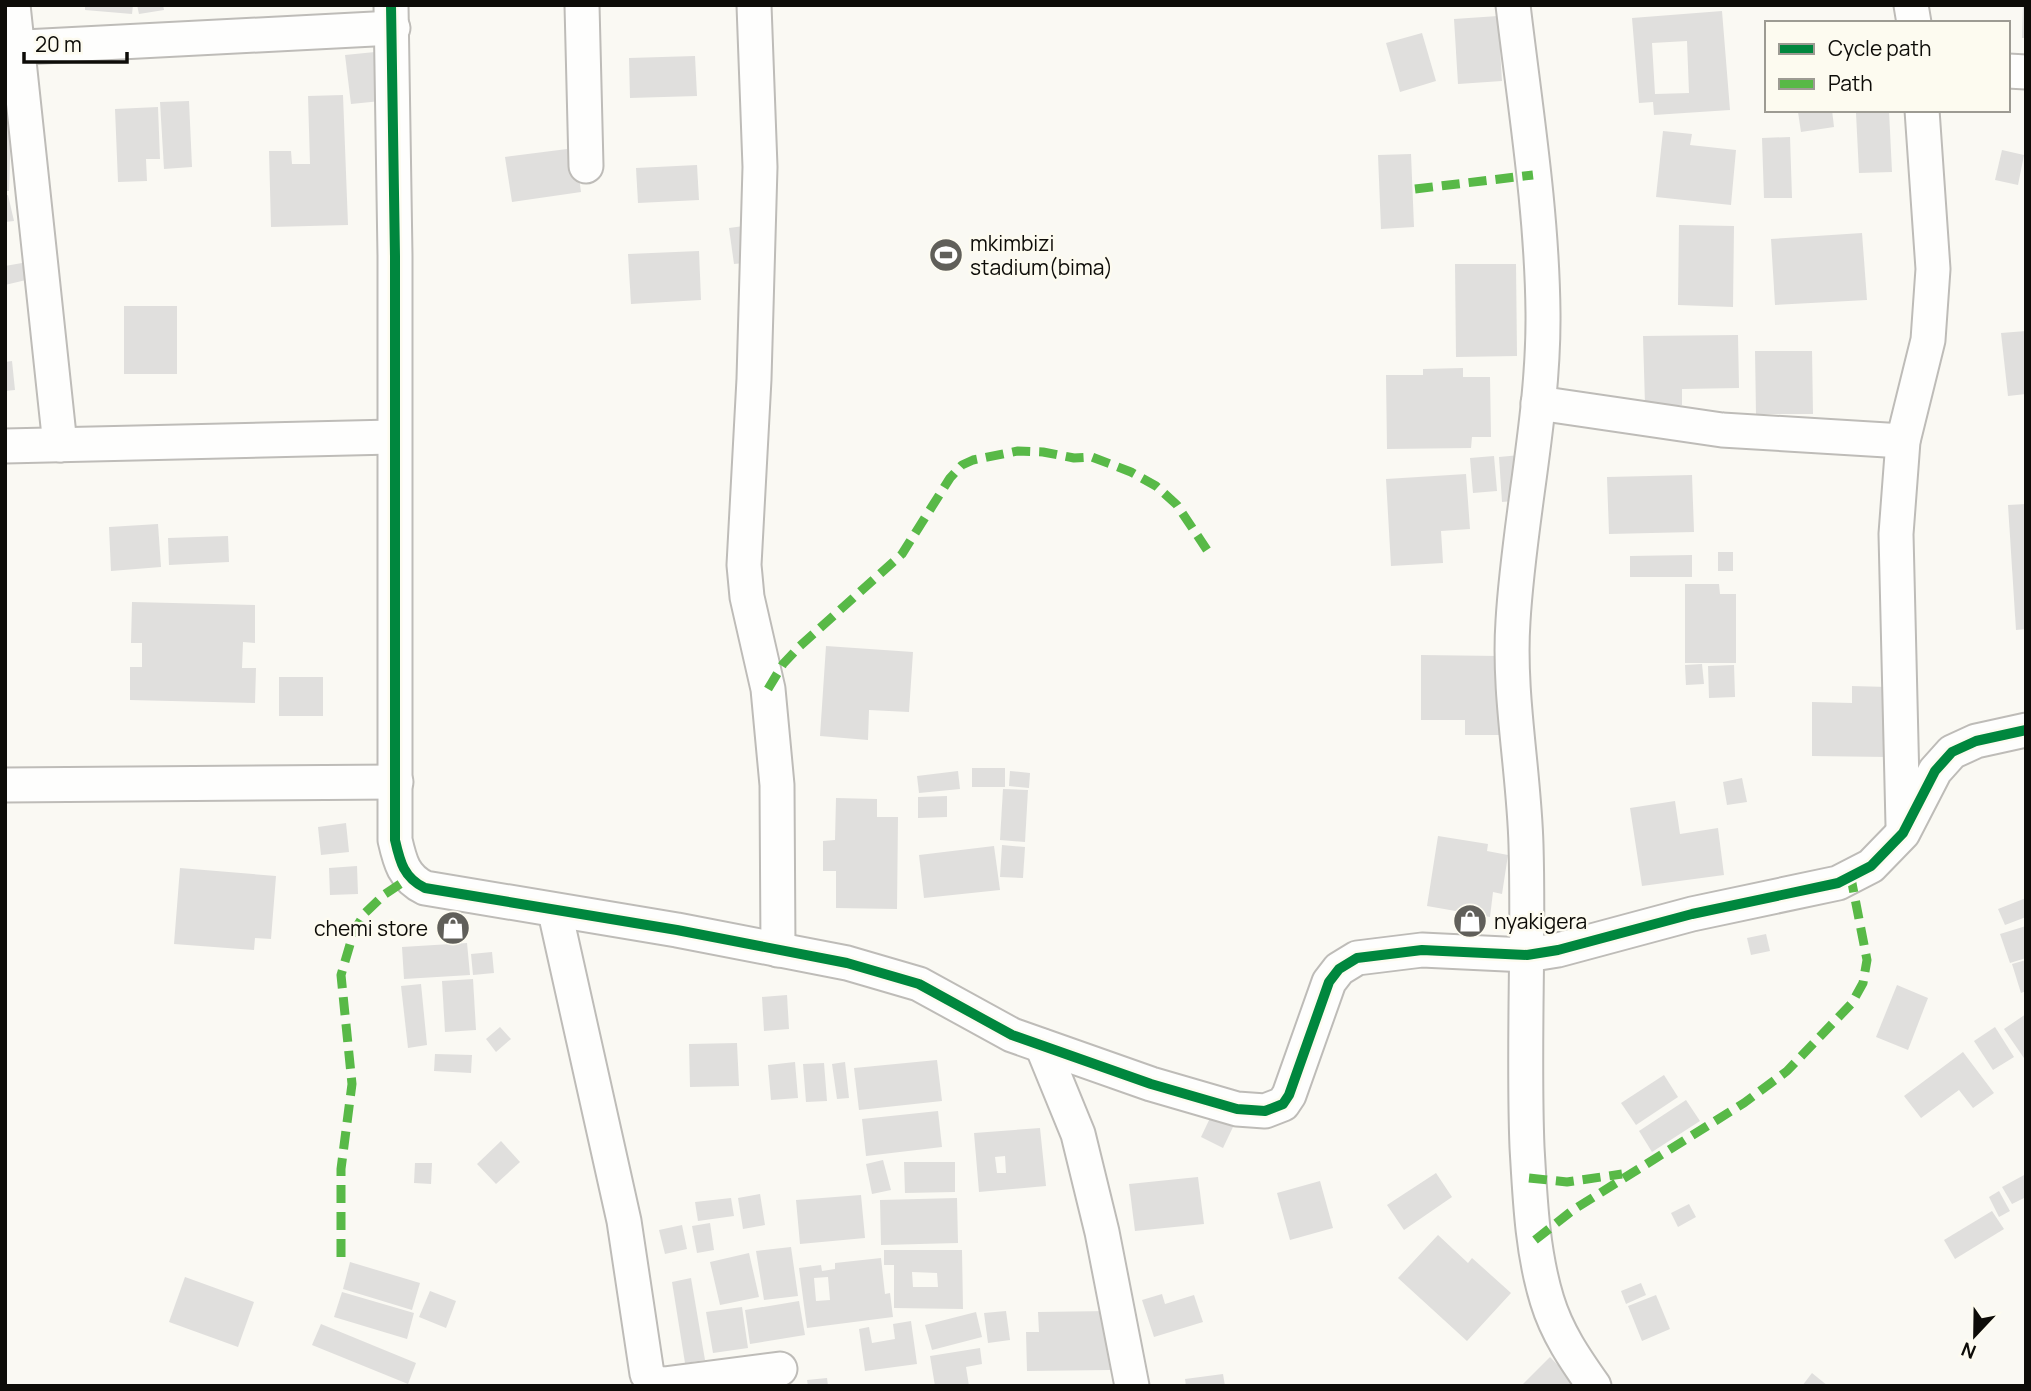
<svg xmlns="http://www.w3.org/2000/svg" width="2031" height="1391" viewBox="0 0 2031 1391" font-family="Manrope,sans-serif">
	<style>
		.building { fill: #e0dfdd; fill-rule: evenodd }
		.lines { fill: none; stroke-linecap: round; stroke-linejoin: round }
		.street-casing { stroke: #bebcb8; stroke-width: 37 }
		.street { stroke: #fefefd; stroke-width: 33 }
		.quiet { stroke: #58b947; stroke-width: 9; stroke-dasharray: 18 9; stroke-linecap: butt }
		.cycleway-casing { stroke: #fdfbf0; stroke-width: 15 }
		.cycleway { stroke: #00873e; stroke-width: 10 }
		.labels { text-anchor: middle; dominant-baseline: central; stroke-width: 5; stroke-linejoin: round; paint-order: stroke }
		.poi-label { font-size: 21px; fill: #0d0c08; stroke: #fdfbf0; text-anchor: start }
	</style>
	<rect width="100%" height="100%" fill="#faf9f3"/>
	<g class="building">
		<path d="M85,5h48l-1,9 -47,-4z"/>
		<path d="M137,5h26l1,5 -25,4z"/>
		<path d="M2023,5h3v33h-4z"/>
		<path d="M1722,11l8,99 -76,5 -1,-13 -14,1 -7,-85zM1687,41l2,52 -34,1 -3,-51z"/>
		<path d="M1498,16l4,65 -44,3 -4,-65z"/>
		<path d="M1822,20h49l1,3h-50z"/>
		<path d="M1422,33l14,48 -36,11 -14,-49z"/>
		<path d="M375,52l6,49 -30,3 -6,-49z"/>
		<path d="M695,56l2,40 -67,2 -1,-40z"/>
		<path d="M5,91h7l-3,100h-4z"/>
		<path d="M343,95l5,130 -77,2 -2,-76h22l1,13h18l-2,-68z"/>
		<path d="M189,101l3,66 -28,2 -4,-67z"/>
		<path d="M158,107l2,52h-14l1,22 -29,1 -3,-73z"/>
		<path d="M1832,110l2,17 -33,5 -3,-20z"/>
		<path d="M1889,111l3,61 -33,1 -3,-60z"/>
		<path d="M1663,131l29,3 -2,11 46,5 -5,55 -75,-8z"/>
		<path d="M1790,137l2,61h-28l-2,-60z"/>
		<path d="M575,148l6,44 -69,10 -7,-45z"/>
		<path d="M2002,150l22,5 -6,30 -23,-5z"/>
		<path d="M1411,154l3,73 -33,2 -3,-74z"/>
		<path d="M697,165l2,35 -61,3 -2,-35z"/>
		<path d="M8,195l6,26 -9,1v-26z"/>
		<path d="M751,225l5,37 -22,2 -5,-36z"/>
		<path d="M1679,225l55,1 -1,81 -55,-2z"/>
		<path d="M1862,233l5,67 -92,5 -4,-66z"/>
		<path d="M699,251l2,49 -70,4 -3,-50z"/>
		<path d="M22,263l4,17 -21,5v-19z"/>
		<path d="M1455,264h61l1,92 -61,1z"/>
		<rect x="124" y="306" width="53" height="68"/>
		<path d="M2026,331v63l-18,2 -7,-63z"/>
		<path d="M1738,335l1,53 -57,1v16h-37l-2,-69z"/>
		<path d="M1755,351h57l1,63h-57z"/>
		<path d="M12,361l3,29 -10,1v-29z"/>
		<path d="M1463,368v9h27l1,60h-19l-1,11 -84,1 -1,-74h37v-6z"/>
		<path d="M1520,455l3,45 -21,2 -3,-45z"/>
		<path d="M1494,456l3,35 -24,2 -3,-35z"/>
		<path d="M1466,474l4,55 -29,2 2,32 -52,3 -5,-87z"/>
		<path d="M1692,475l2,57 -85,2 -2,-57z"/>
		<path d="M2026,504v125l-10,1 -8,-125z"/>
		<path d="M158,524l3,43 -50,4 -2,-44z"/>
		<path d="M228,536l1,26 -60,3 -1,-27z"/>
		<rect x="1718" y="552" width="15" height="19"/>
		<path d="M1692,555v22h-62v-21z"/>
		<path d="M1685,584h34l1,10h16v69h-51z"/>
		<path d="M132,602l123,3v38l-12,-1 -1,26h14l-1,35 -125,-3v-33h12v-24h-11z"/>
		<path d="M826,646l87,6 -4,60 -40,-2 -1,30 -48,-4z"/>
		<path d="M1421,655l79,1v79h-35v-15h-44z"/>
		<path d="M1702,664l2,20 -18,1 -1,-20z"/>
		<path d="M1734,665l1,32 -26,1 -1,-32z"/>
		<rect x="279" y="677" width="44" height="39"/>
		<path d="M1852,686l36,1 -1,70 -75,-1v-54l40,1z"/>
		<rect x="972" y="768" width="33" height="19"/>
		<path d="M958,771l2,18 -41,4 -2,-17z"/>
		<path d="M1010,771l20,2 -1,15 -20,-2z"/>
		<path d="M1742,778l5,24 -20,3 -4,-23z"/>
		<path d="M1003,789l25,1 -3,52 -25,-2z"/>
		<path d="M947,796v21l-29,1v-21z"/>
		<path d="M836,798l41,1v18h21l-1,92 -61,-1v-37h-13v-30l12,-1z"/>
		<path d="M1675,801l5,33 38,-6 6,47 -82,11 -12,-78z"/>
		<path d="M346,823l3,29 -28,3 -3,-28z"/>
		<path d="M1438,836l50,8 -1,7 21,4 -6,39 -9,-2 -3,25 -63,-11z"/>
		<path d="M1002,845l23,2 -2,31 -23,-1z"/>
		<path d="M994,846l6,44 -76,8 -5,-43z"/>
		<path d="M357,866l1,28 -28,1 -1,-27z"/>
		<path d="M180,868l96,8 -5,63 -16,-1 -1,12 -80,-6z"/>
		<path d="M2026,898v19l-21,8 -7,-16z"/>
		<path d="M2026,926v32l-16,5 -10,-29z"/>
		<path d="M1766,934l4,17 -19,4 -4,-17z"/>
		<path d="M467,943l3,32 -66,4 -2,-32z"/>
		<path d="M492,952l2,21 -21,2 -2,-21z"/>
		<path d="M2026,960v31l-5,2 -9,-29z"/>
		<path d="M473,979l3,51 -31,2 -3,-51z"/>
		<path d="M421,984l6,61 -19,3 -7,-62z"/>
		<path d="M1897,985l31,13 -20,52 -32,-13z"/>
		<path d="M787,995l2,34 -25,2 -2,-34z"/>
		<path d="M2026,1014v47l-22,-32z"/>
		<path d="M500,1027l11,12 -15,13 -10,-13z"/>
		<path d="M1995,1027l19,30 -21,13 -19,-29z"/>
		<path d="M737,1043l2,43 -49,1 -1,-43z"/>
		<path d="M1963,1052l31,41 -21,15 -14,-18 -38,28 -17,-22z"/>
		<path d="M435,1054l37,1 -1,18 -37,-2z"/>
		<path d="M937,1060l5,41 -83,9 -5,-42z"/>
		<path d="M795,1062l3,36 -27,2 -3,-35z"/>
		<path d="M845,1062l4,36 -12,1 -5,-35z"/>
		<path d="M824,1063l3,38 -21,1 -3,-38z"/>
		<path d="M1664,1075l14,22 -42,28 -15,-22z"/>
		<path d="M1686,1100l14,21 -48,31 -13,-21z"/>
		<path d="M938,1111l4,36 -76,9 -4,-37z"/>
		<path d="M1211,1116l22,11 -10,21 -22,-11z"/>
		<path d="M1040,1128l6,58 -67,6 -5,-59zM1005,1156l1,17h-9l-2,-16z"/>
		<path d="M501,1141l19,21 -24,22 -19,-20z"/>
		<path d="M883,1160l8,30 -19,4 -6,-30z"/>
		<path d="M904,1162h51v30l-50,1z"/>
		<path d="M415,1163h17l-1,21 -17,-1z"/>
		<path d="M1436,1173l16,24 -48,33 -17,-25z"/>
		<path d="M2026,1174v23l-14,7 -10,-17z"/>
		<path d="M1198,1177l6,47 -69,7 -6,-47z"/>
		<path d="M1320,1181l13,47 -43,12 -13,-47z"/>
		<path d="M1999,1191l11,20 -11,6 -10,-20z"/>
		<path d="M760,1194l5,31 -22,4 -5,-31z"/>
		<path d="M861,1195l4,43 -65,6 -4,-44z"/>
		<path d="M731,1198l3,18 -36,5 -3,-19z"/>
		<path d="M957,1198l1,45 -77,2 -1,-45z"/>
		<path d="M1689,1204l7,13 -18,10 -7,-14z"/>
		<path d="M1992,1211l12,18 -49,30 -11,-19z"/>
		<path d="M710,1223l4,27 -17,3 -5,-27z"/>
		<path d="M682,1225l5,24 -22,5 -6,-24z"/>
		<path d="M1438,1235l30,28 4,-5 39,35 -44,48 -69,-63z"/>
		<path d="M791,1247l7,49 -34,4 -8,-49z"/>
		<path d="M884,1250h78l1,59 -69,-1v-43h-10zM912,1272l25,1 1,14h-25z"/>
		<path d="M749,1253l10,44 -39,8 -10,-43z"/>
		<path d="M881,1258l4,36 5,-1 3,24 -86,11 -8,-60 22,-3 1,6 13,-2v-6zM828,1277l2,23 -14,1 -2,-23z"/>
		<path d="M350,1262l70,21 -8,27 -69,-21z"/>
		<path d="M185,1277l69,25 -16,45 -69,-25z"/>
		<path d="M691,1278l14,82 -20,3 -13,-81z"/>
		<path d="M1641,1283l5,12 -20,9 -5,-13z"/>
		<path d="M430,1291l26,10 -10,27 -27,-11z"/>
		<path d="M342,1292l72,21 -7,26 -73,-22z"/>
		<path d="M1162,1294l3,10 29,-9 9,27 -49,15 -12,-37z"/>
		<path d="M1656,1295l14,34 -28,12 -14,-35z"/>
		<path d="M799,1301l6,34 -55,9 -5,-34z"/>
		<path d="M742,1307l6,41 -35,5 -7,-41z"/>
		<path d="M1006,1311l4,29 -22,3 -4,-30z"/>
		<path d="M1109,1311l1,59 -83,1 -1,-39h13l-1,-20z"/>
		<path d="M976,1312l6,25 -50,13 -7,-25z"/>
		<path d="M911,1321l6,43 -52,7 -6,-42 10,-2 3,16 23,-4 -2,-15z"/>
		<path d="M321,1324l95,39 -8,21 -96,-39z"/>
		<path d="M980,1348l2,16 -16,3 3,19h-34l-5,-30z"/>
		<path d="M1550,1357l28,29h-57z"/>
		<path d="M1812,1373l16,13h-26z"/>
		<path d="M1223,1374l2,12h-39l-1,-7z"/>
		<path d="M827,1378l1,8h-20l-1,-6z"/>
	</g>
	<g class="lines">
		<g class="street-casing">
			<g id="street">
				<path d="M13,5l47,440"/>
				<path d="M391,5l4,251v584c5,22 9,38 30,48l252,42 170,33 72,21 93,51 139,49 86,25 28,2 18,-7 6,-9 40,-113 10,-13 18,-11 65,-8 105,5 31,-5 134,-36 146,-31 33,-17 32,-33 32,-62 17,-19 24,-11 50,-11"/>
				<path d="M582,5l4,161"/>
				<path d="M754,5l6,162 -6,212 -10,186 3,32 21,92 9,96 1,165"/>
				<path d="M1513,5c12,102 29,205 30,308 1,104 -24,205 -30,308 -5,74 11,149 13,224 3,101 -3,201 1,302 3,51 5,104 20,153 10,33 28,59 47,86"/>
				<path d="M1911,5l3,18"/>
				<path d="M5,48l388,-20"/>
				<path d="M2008,71l18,1"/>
				<path d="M1538,403l184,27 181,11"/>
				<path d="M5,446l387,-9"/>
				<path d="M5,785l391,-3"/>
				<path d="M1903,825l-7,-291 7,-93 25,-101 5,-71 -11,-159"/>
				<path d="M555,912l69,309 23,153 8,9 9,1 116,-15"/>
				<path d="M1042,1046l36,88 24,98 30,154"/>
			</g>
		</g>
		<use href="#street" class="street"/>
		<g class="quiet">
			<path d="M1415,189l118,-14"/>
			<path d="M768,689l15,-25 17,-18 102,-92 48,-76 12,-13 11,-5 45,-9 25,1 31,6 18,-1 39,15 25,14 21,19 30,45"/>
			<path d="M1529,1178l38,4 55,-8"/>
			<path d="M1535,1240l38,-30 171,-107 43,-32 65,-68 11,-20 4,-23 -16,-82"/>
			<path d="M341,1257v-88l11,-85 -11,-109 13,-44 11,-18 20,-19 24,-16"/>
		</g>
		<g class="cycleway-casing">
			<path id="cycleway" d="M391,5l4,251v584c5,22 9,38 30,48l252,42 170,33 72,21 93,51 139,49 86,25 28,2 18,-7 6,-9 40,-113 10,-13 18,-11 65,-8 105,5 31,-5 134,-36 146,-31 33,-17 32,-33 32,-62 17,-19 24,-11 50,-11"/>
		</g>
		<use href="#cycleway" class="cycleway"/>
	</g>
	<defs>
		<g id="stadium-disc" transform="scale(1.75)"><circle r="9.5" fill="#605f5a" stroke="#fdfbf0"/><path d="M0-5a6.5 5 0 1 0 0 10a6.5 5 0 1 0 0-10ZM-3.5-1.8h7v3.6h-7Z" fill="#fff"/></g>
		<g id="shop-disc" transform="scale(1.75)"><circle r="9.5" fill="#605f5a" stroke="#fdfbf0"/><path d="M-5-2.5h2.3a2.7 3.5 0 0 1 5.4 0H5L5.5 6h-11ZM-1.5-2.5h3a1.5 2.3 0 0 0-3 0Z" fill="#fff"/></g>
	</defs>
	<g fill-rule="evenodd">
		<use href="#stadium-disc" x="946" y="255"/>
		<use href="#shop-disc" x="1470" y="921"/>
		<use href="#shop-disc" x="453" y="928"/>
	</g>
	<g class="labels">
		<g class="poi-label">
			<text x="970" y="243">mkimbizi<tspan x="970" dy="24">stadium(bima)</tspan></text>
			<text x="1494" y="921">nyakigera</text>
			<text x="428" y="928" text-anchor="end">chemi store</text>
		</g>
	</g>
	<rect width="2031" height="1391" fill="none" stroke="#0d0c08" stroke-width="14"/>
	<rect x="1765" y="21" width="245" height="91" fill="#fdfbf0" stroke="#9d9b93" stroke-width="2"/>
	<rect x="1779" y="44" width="35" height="10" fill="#00873e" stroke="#9d9b93" stroke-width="2"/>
	<text x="1828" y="56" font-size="21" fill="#0d0c08">Cycle path</text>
	<rect x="1779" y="79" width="35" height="10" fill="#58b947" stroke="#9d9b93" stroke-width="2"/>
	<text x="1828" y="91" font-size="21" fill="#0d0c08">Path</text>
	<g transform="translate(1975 1335) rotate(202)" stroke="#fdfbf0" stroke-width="5" paint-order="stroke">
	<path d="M0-5L12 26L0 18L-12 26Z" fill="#0d0c08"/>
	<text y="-10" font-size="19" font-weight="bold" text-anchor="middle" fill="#0d0c08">N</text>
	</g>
	<path d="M24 52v10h103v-10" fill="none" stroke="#0d0c08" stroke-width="3.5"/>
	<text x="35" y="52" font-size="21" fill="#0d0c08" stroke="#fdfbf0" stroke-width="5" paint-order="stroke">20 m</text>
</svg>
